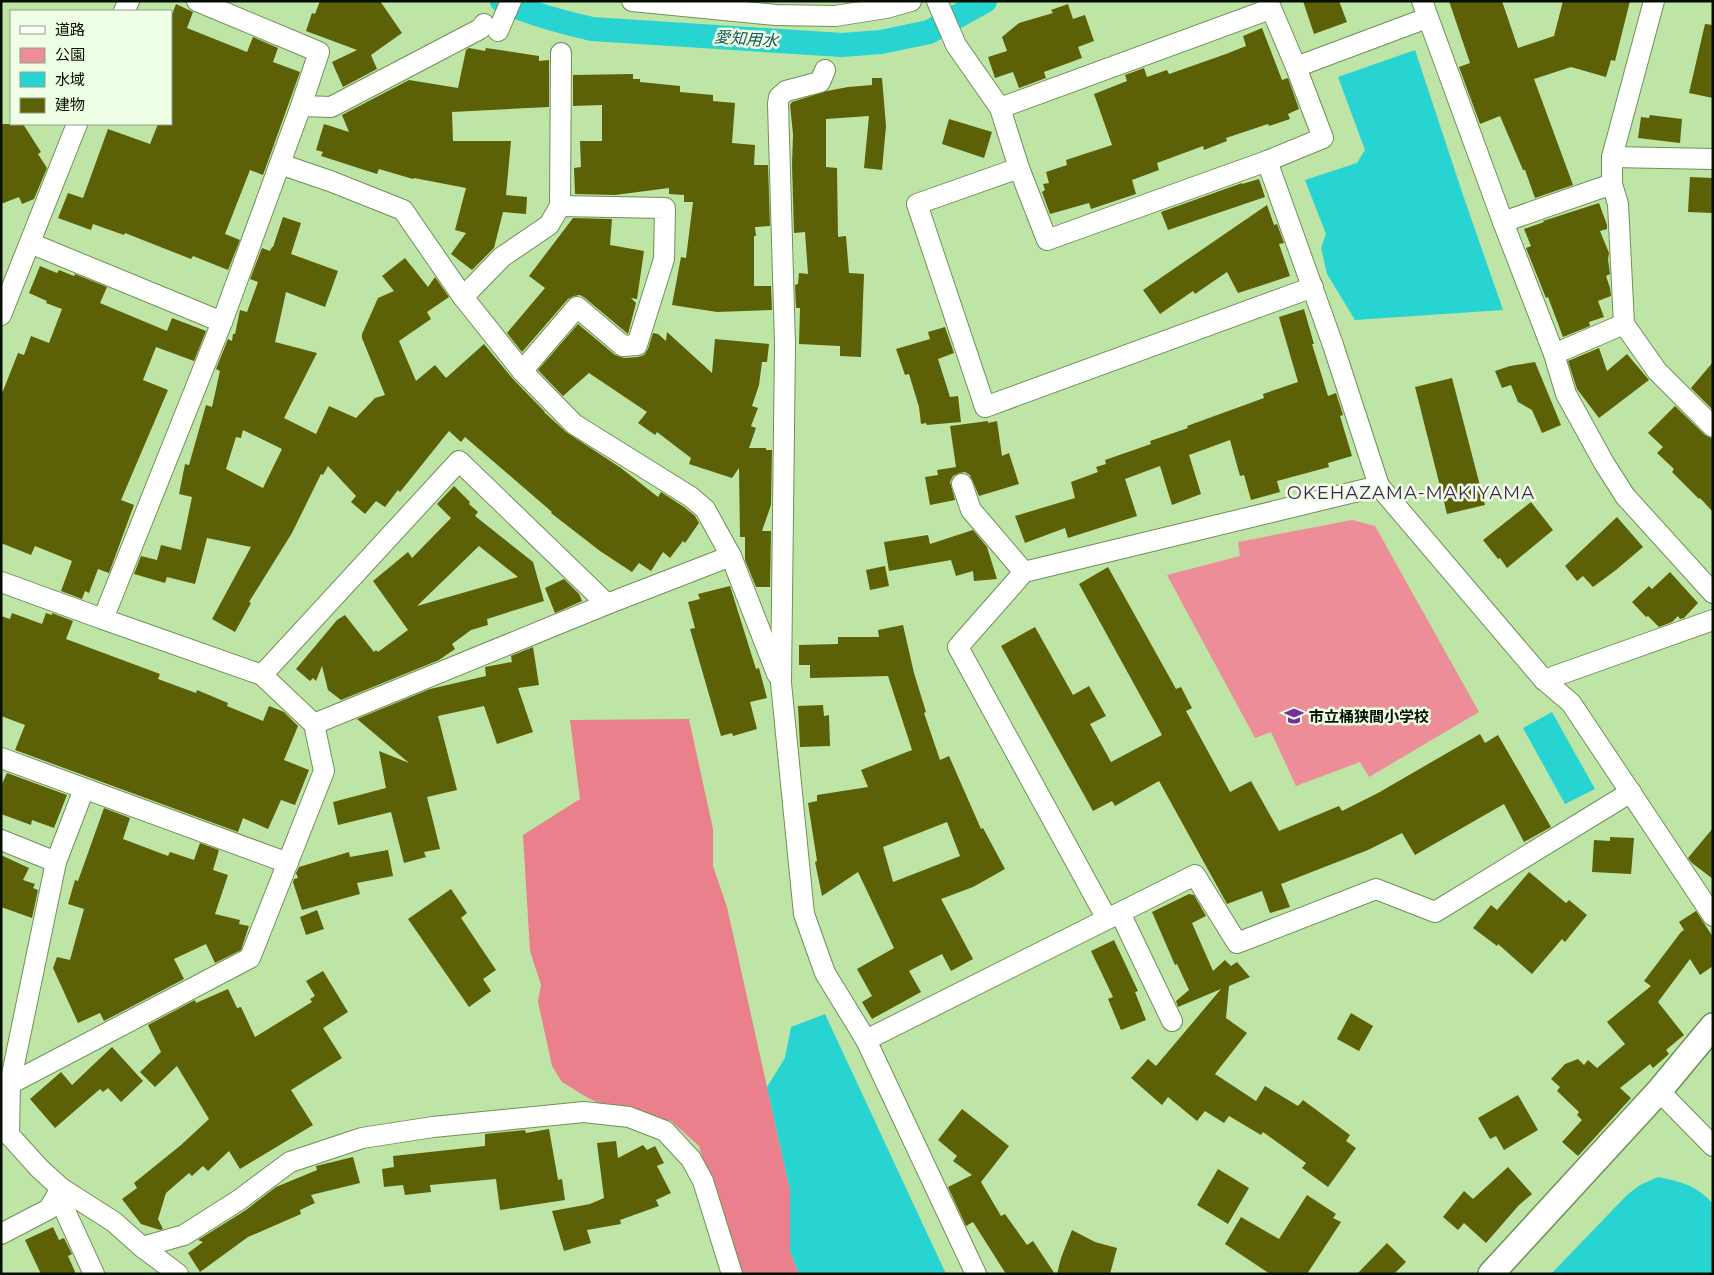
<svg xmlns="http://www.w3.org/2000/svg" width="1714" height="1275" viewBox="0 0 1714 1275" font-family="Montserrat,'Noto Sans JP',sans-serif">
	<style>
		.green { fill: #ec8d97 }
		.forest { fill: #e9808c }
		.water { fill: #27d4d2 }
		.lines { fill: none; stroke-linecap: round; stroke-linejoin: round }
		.canal { stroke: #27d4d2; stroke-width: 24 }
		.building { fill: #5c6107; fill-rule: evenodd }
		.minor-casing { stroke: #6e9156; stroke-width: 22 }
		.tertiary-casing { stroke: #6e9156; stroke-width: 28 }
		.minor { stroke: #fff; stroke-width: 20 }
		.tertiary { stroke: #fff; stroke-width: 25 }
		.labels { text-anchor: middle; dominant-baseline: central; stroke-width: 5; stroke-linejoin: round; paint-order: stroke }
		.poi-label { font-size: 15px; font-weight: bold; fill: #040f00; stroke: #eefee4; text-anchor: start }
		.water-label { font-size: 16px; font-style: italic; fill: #175857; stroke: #eefee4 }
		.quarter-label { font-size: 18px; letter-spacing: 1px; fill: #441f55; stroke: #eefee4 }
	</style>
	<rect width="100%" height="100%" fill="#bee5a6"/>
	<path class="green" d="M1352,520l23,6 104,186 -110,65 -9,-15 -64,24 -25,-54 -16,6 -88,-163 73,-19 -2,-14z"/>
	<path class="forest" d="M689,719l24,110v37l14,41 63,283v61l9,23h-62l-38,-128 -28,-25 -57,-11 -26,-12 -26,-16 -10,-16 -14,-64 3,-17 -11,-34 -7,-116 57,-36 -10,-79z"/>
	<g class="water">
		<path d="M1415,50l48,145 40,115 -148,10 -28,-46 -6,-26 5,-14 -21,-54 52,-17 8,-13 -27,-73z"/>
		<path d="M1552,712l43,77 -30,15 -42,-76z"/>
		<path d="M825,1014l121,260h-147l-9,-23v-61l-23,-103 18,-29 6,-31z"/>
		<path d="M1658,1177c24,5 38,8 55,27v70h-162l76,-79 13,-10z"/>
	</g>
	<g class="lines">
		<path class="canal" d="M502,1c29,13 59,21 90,28l250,16 39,-3 48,-10 56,-31"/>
	</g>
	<g class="building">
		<path d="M320,1h60l22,32 -31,22 6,14 -34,18 -11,-25 25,-12 -51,-19 6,-18 3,1z"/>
		<path d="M1303,1h36l8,21 -33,12z"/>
		<path d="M1449,1h53l16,47 36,-12 9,-35h67l-15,60 -4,-1 -5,17 -35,-10 -37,12 39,106 -38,13 -10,-28h-2l-23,-54 -20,8 -21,-57 11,-4z"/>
		<path d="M176,4l17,8 -6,16 60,24 6,-15 25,11 -5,14 27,10 -37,103 -13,-5 -25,64 15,6 -12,30 -35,-14 -2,3 -66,-26 -1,2 -31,-11 -2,6 -33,-12 10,-25 15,5 25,-69 42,15 8,-20h13v-107z"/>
		<path d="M1068,4l5,15 12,-4 9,26 -16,6 4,11 -38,14 2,6 -27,10 -6,-16 -18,6 -7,-21 19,-6 -5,-14 17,-14 34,-10 -2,-3z"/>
		<path d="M1705,24l8,1v73l-24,-5z"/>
		<path d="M1262,28l20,52 6,-2 11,31 -11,5 2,5 -21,7 -1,-2 -42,14 1,3 -23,9 -1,-4 -46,17 2,7 -27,10 4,14 -45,15 -2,-6 -39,11 -8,-22 3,-2 -2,-6 6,-1 -3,-11 21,-7 -1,-5 46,-15 -18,-51 33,-13 -2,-6 19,-7 3,9 20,-7 2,4 57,-20 20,-8 -3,-10z"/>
		<path d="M469,48l16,3 1,-3 53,8v5l10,-1v47l-97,5 1,29h58l-5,54 21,2 -1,17 -23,-2 -9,36 -22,22 -21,-16 15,-21 -11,-3 11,-42 -52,-10 -1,1 -34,-10 -2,5 -56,-18 2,-4 -7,-2 8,-26 25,8 -7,-17 67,-35 49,8 8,-38z"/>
		<path d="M633,74v5h7v3l40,4v6l33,3v6l22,2 -3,40 23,2 -1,20h14l2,61 -15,1 1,9h-2v50h17l1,24 -55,2 -45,-7 9,-48 5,1 7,-56h-9v-7l-15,-1v-6l-54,7 -40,-1 -1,-26 7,-1 -1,-26h22v-36l-29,1v-31z"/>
		<path d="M872,78h10l4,48 -4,44 -18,-2 5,-52 -43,3v48l11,1 1,69 8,-1 3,37 15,1 -3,83 -21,-1v-10l-41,-2 1,-36h-4l-1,-23 3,-1 1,-11 9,1 -3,-42 -11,1 -2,-68 1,-31 -3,-29 2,-3 35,-11 21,-4 24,-2z"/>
		<path d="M1650,115l32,4 -2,24 -42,-5 3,-21 8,1z"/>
		<path d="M949,119l43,13 -8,26 -42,-14z"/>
		<path d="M1,124h22l18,28 -3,2 9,14 -13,31 -12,5 -3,-7 -18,7z"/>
		<path d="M1690,177l23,1v35l-25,-1z"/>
		<path d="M1259,179l6,18 -97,33 -7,-18 81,-29v1z"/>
		<path d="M1599,203l8,22v4l-7,2 9,22 -1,6 2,15 -4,2 4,12 1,8 -13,5 6,16 -15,5 1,4 -27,11 -15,-40 -2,1 -20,-50 5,-2 -7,-17 20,-7 -1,-1z"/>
		<path d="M1267,205l7,20 3,-1 7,19 -5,1 11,32 -52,17 -11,-21 -32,22 -2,-3 -33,23 -17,-24z"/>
		<path d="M283,217l18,6 -10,31 47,17 -13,36 -39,-15 -11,50 42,11 -33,65 32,16 13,-28 27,12 19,-20 10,-3 -23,-57v-4l16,-36 16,-7 -12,-15 23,-18 23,29 7,-10 14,20 -22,15 4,7 -32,22 17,40 19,-16 11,13 38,-34 29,35 32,33h-1l22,20 55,36 37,29 3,-5 23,15 11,9 4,7 -14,20 -2,-2 -13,17 -7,-6 -12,19 -12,-8 -7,9 -32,-21 -49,-38 1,-1 -87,-75 -4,5 -12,-11 -49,61 -2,-2 -13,17 -9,-6 -11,13 -14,-12 5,-6 -28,-30 -5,9 -2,-1 -29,59 -43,69 2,1 -16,29 -23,-13 39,-72 -44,-9 -12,46 -28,-7 -2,6 -31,-9 7,-18 16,4 4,-15 20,5 11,-53 -13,-3 6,-30 4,1 17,-60 6,2 8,-36 -4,-2 12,-30 4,2 1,-7h2l5,-24 7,2 11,-30 -8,-3 12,-31 8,3 2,-4h1zM243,430l39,19 -19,39 -37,-19 10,-32 5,1z"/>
		<path d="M573,218l39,1 -2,26 34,6 -7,48 -6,-1 5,5 -8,31 -43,-36 -5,-3 -6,1 -6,3 -46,53 -15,-19 38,-45 -16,-12z"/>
		<path d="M40,266l17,7 2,-3 15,6 1,-2 32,13 -7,16 67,28 5,-13 34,13 -12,30 -38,-14 -13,33 25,10 -47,110 13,5 -25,68 -11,-4 -9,24 -4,-2 -3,8 -21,-8 11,-30 -37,-15 -4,9 -30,-12v-147l17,-43 6,2 7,-19 18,7 13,-34 -16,-6 1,-2 -18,-8z"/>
		<path d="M1304,309l10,35h-2l16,52 8,-3 7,22 -3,1 12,40 -24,7 1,4 -52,14 3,11 -29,8 -7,-25 -4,1 -10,-36 -41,15 12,39 -29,11 -12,-39 -35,13 12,37 -69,22 -3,-10 -40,15 -10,-27 60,-18 -4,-16 27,-10 -2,-5 10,-3 -1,-4 46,-16 -1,-3 38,-13 -1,-2 77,-28 -1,-4 35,-12 -19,-65z"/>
		<path d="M578,324l37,31 9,3 14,-1 6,-2 4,-6 5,-16 5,1 8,7 1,-9 45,41 3,-34 54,5 -2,18h-5l-3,23 -7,21 6,2 -7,18 5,2 -7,20h17v2h6l-1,55 -9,26h9l-1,56h-14l-11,-27v-23h-5l-1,-69 -7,10 -43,-14 2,-6 -34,-26 -2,3 -17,-12 9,-11 -58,-39 -26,23 -25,-26z"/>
		<path d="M945,327l9,26 -16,6 12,38 8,-1 3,26 -34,3 -1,-2 -5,1 -2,-17 -10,-33 -4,1 -9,-26 34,-10 -2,-7z"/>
		<path d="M1599,348l8,23 20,-17 22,26 -50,38 -22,-29 -9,-28z"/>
		<path d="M1535,362l26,63 -19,8 -10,-23 -14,-8 -7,-17 -9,3 -7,-17 15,-5z"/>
		<path d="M1713,362v48l-22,-22z"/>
		<path d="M1452,378l33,127 -38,9 -32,-127z"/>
		<path d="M1675,406l30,29 8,4v73l-13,-14 -1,1 -27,-27 2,-3 -17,-16 6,-6 -15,-14z"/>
		<path d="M988,421v2l9,-2 5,35 7,-3 10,31 -40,12 -9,-21 -5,-3 -6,1 -6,3 -3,6 5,18 -25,5 -5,-28 13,-2 -1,-5 19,-3 -6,-41z"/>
		<path d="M454,486l16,16 -1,2 9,8 -3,4 58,46 11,39 -57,18 1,6 -17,5 -19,14 3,5 -16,11 -98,40 -13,-10 -6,-24 -6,15 -3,-3 -3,3 -14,-12 41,-49 8,-5 29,37 2,-2 2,2 30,-22 -35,-49 35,-29 4,6 39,-40 -14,-14zM479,546l39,31 -101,29z"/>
		<path d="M1531,502l22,28 -46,38 -7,-10 -2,1 -15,-19z"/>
		<path d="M1617,517l26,30 -27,23 -23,17 -10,-11 -6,5 -12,-15z"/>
		<path d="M973,530l14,17 10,32 -23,2 -1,-10 -17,5 -5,-16 -62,11 -5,-29 44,-7 2,9z"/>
		<path d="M885,566l4,20 -19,4 -4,-20z"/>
		<path d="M1108,567l68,122 5,-2 11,21 -6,3 44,81 21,-11 28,50 60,-25 3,5 36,-18 102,-59 5,9 13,-8 53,92 -27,15 -20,-38 -89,51 -13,-22 -34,17 -87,34 9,23 -20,6 -8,-22 -35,13 -68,-123 -44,25 -3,-5 -19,10 -92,-165 34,-19 38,68 16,-9 17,30 -16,8 21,38 51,-27 -83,-151z"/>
		<path d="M1670,572l28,31 -14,15 -4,1 -2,-3 -6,6 -13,5 -11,-11 -2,1 -14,-15 17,-16 3,3z"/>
		<path d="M564,579l15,15 3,7 -27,12 -10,-25z"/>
		<path d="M730,586l26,83 3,-1 8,30 -17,4 7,27 -24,7 -1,-3 -11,3 -31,-107 5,-1 -7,-26 12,-3 -2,-5z"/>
		<path d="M12,613l30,11 4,-11 6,2v-2l21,8 -7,18 94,35 -2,5 38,14 1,-3 31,13 -1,3 36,15 6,-15 15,6 14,14 -14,34 25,10 -14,35 -14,-5 -13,29 -25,-11 -5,14 -223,-82 10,-25 -24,-9v-100l9,3z"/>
		<path d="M903,625l11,48 12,39 -2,1 16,47 9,-4 32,73 2,-1 22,41 -32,18 -32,12 32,60 -22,12 -9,-17 -33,17 12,21 -49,27 -10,-17 10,-6 -15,-27 37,-21 -36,-76 -36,24 -7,-34 2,-1 -9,-58 9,-2v-6l51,-8 -7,-17 51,-20 -24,-74 -78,2v-13h-11v-20l39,-1v-7h41l-1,-7zM947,822l13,34 -67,26 -10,-35z"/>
		<path d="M533,647l6,38 -21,3 15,44 -36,12 -13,-38 -46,10 19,74 -30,7 13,52 -16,3 2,5 -22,6 -13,-51 -53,13 -5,-23 53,-14 -7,-37 30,12 -52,-44 73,-30 56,-13 -1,-9 27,-5 -1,-6z"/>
		<path d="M823,705l1,11 5,-1 1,31 -30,1 -2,-41z"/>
		<path d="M7,773l60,22 -13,33 -22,-8 -1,5 -30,-11v-28z"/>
		<path d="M104,808l26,10 -7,21 45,17 2,-4 24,8 6,-17 19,7 -6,20 15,5 -13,39 25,6 -1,4 10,2 -8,24 -26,13 -9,-19 -32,15 10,20 -80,42 -4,-8 -22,10 -25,-55 4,-11 13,3 14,-51 -16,-5 7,-24 3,1z"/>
		<path d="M1713,828v51l-21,-16 -4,-5z"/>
		<path d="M1610,837l24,1 -3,36 -39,-2 2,-32 16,1z"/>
		<path d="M388,850l5,26 -36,7 3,11 -58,16 -9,-28 1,-3 4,-1 -2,-5 3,-6 50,-15 1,5z"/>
		<path d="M1,855l28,13 -6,12 12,4 -2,4 5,2 -6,28 -31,-11z"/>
		<path d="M1529,872l37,31 3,-3 18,15 -22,27 -3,-3 -30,35 -34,-30 -1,2 -24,-18 18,-23 6,5z"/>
		<path d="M451,889l16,24 -6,5 35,52 -13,9 8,12 -22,16 -61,-88z"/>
		<path d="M1189,894l5,1 12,21 -14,7 21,48 12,-11 6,6 6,-4 13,15 -21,9 -3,32 21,15 -32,41 41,27 9,-15 33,20 5,-6 47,35 -4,6 10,7 -28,39 -26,-19 4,-5 -43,-31 -2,3 -32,-19 -5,7 -19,-12 -8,10 -29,-24 -6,8 -31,-27 17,-19 8,7 65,-77 -43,18 -2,-6 13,-11 -12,-26 -2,1 -23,-53z"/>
		<path d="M317,910l7,19 -18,6 -6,-18z"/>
		<path d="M1696,911l17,26v29l-13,9 -10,-16 -32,43 26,33 -18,15 3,4 -16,14 -3,-4 -30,24 11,10 -53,58 -16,-14 20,-22 -5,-5 2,-3 -22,-21 3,-4 -9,-8 14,-15 13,-5 6,6 4,-5 9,8 28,-24 -18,-22 44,-36 -7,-5 37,-49 3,-2 -5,-8z"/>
		<path d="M1114,940l24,51 -3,1 11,28 -25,10 -13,-31 5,-2 -22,-46z"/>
		<path d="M323,971l25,41 -25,16 19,30 -51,32 22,35 -73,44 -11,-18 -21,20 -5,-5 -11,10 -3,-3 -23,20 -8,26 5,10 -3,1 -19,-6 -19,-25 15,-11 -3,-5 47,-38 28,-26 -32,-53 -22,21 -15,-15 21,-20 -13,-27 47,-25 1,3 32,-14 9,19 4,-1 14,30 57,-35 -2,-3 5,-3 -9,-15z"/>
		<path d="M1351,1013l22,13 -14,25 -22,-12z"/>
		<path d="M112,1047l31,34 -22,21 -13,-14 -5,4 -3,-3 -45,39 -25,-29 31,-27 11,13z"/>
		<path d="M1518,1095l20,35 -34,20 -8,-14 -6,3 -12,-21z"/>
		<path d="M962,1109l47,37 -28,36 20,34 4,-2 22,31 6,-4 22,33h-49l-33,-52 -7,4 -18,-39 24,-12 -19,-14 4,-5 -19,-16z"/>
		<path d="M549,1129l9,51 4,-1 3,21 -65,10 -4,-31 -66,6 1,7 -26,3 -2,-10 -19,2 -2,-18 12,-2 -1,-11 92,-10v-12l40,-4 1,3z"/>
		<path d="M616,1141l2,17 25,-13 4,5 8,-4 9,17 -7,3 14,27 -15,7 3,6 -39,14 1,4 -34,6 4,13 -27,8 -12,-40 38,-7 14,-6 -7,-55z"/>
		<path d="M353,1157l7,26 -49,12 4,8 -15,7 1,4 -53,23 -48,35 -12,-19 15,-11 -5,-2 48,-30 30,-23 41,-17 -1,-4z"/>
		<path d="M1508,1167l24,27 -13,11 -33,38 -22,-20 -6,7 -15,-13 21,-26 9,8z"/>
		<path d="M1218,1169l31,19 -21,36 -31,-19z"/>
		<path d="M1307,1195l29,19 -3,4 8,4 -34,52h-37l-45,-30 16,-27 38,22z"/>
		<path d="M53,1227l6,13 5,-2 8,16 -4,2 8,18h-35l-16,-34z"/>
		<path d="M1072,1230l23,12 22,6 -7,26h-53l4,-16z"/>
		<path d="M1387,1243l19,19 -12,12h-37z"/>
	</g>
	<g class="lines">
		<g class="minor-casing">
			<g id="minor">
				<path d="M632,1l144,14 59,1 51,-8 25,-7"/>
				<path d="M937,1l19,44 44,63 19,60 28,72 220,-79 56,-23 -27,-71 -28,-66"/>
				<path d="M1422,1l81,221 51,132 12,40 38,69 21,33 88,97"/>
				<path d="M1654,1l-42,156v27l6,20 6,120 33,47 56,56"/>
				<path d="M124,11l5,-10"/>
				<path d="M498,31l13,-30"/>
				<path d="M1296,67l131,-49"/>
				<path d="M825,70l-5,12 -34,9 -7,6 -1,7 7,240 -4,339 23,231 21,59 41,67 110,234"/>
				<path d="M301,106l30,1 149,-78 4,-5"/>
				<path d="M1000,108l270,-99"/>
				<path d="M1612,157l101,2"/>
				<path d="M1267,161l66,184 46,141"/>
				<path d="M280,164l50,17 73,29 60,87 59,74 52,53 117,73 14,12 26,47 46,118"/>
				<path d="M1019,168l-102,36 68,203 328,-120"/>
				<path d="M1503,222l109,-38"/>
				<path d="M30,243l192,79"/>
				<path d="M463,297l39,-40 47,-32 11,-19 1,-153"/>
				<path d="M1,315l76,-191"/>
				<path d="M1554,354l70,-30"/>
				<path d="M522,371l55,-64 46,39 14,-1 27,-86 1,-51 -105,-2"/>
				<path d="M962,484l9,26 53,62"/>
				<path d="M1,582l102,37"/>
				<path d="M262,675l197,-214 148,143"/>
				<path d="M1544,680l169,-60"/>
				<path d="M314,724l293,-120 124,-48"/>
				<path d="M1,758l287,105"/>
				<path d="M1,840l55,22"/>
				<path d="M1120,913l52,108"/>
				<path d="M1107,919l-149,-272 66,-75 355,-86 165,194 27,23 142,213"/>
				<path d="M866,1040l329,-165 42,68 139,-54 59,23 196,-120"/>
				<path d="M10,1084l240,-126 74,-187 -10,-47 -52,-49 -159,-56 119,-297 79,-216 18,-54 -122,-51"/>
				<path d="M1659,1091l54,55"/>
				<path d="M1,1126l39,43 21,19 53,34 28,25 36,27"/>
				<path d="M9,1135l1,-51 46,-222 28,-73"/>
				<path d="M61,1188l5,25 28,61"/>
				<path d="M1,1234l48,-25 12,-21"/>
				<path d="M142,1247l42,-12 55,-35 51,-38 72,-24 71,-11 151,-15 45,5 36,14 26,28 12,22 29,93"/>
			</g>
		</g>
		<g class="tertiary-casing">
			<path id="tertiary" d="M1491,1274l168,-183 54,-65"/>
		</g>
		<use href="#minor" class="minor"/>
		<use href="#tertiary" class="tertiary"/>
	</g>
	<defs>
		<g id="school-bare" transform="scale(1.5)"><path d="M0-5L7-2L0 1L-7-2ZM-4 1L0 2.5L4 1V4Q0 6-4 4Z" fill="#7a2b9c" stroke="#eefee4" stroke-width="2.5" paint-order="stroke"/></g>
	</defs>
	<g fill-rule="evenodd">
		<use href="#school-bare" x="1294" y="716"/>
	</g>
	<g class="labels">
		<g class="poi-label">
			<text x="1309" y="716">市立桶狭間小学校</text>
		</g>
		<g class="water-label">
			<text transform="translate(746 39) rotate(4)">愛知用水</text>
		</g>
		<g class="quarter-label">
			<text x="1411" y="493">OKEHAZAMA-MAKIYAMA</text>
		</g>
	</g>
	<rect width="1714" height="1275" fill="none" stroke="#040f00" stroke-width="5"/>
	<rect x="10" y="10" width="162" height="115" fill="#eefee4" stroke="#909e89"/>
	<rect x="20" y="26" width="25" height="8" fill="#ffffff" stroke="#909e89"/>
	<text x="55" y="35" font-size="15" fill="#040f00">道路</text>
	<rect x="20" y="48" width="25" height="15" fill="#ec8d97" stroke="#909e89"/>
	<text x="55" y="60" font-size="15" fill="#040f00">公園</text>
	<rect x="20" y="72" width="25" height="15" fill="#27d4d2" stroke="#909e89"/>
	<text x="55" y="85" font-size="15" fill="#040f00">水域</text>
	<rect x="20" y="98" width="25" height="15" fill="#5c6107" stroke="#909e89"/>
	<text x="55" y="110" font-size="15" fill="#040f00">建物</text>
</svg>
